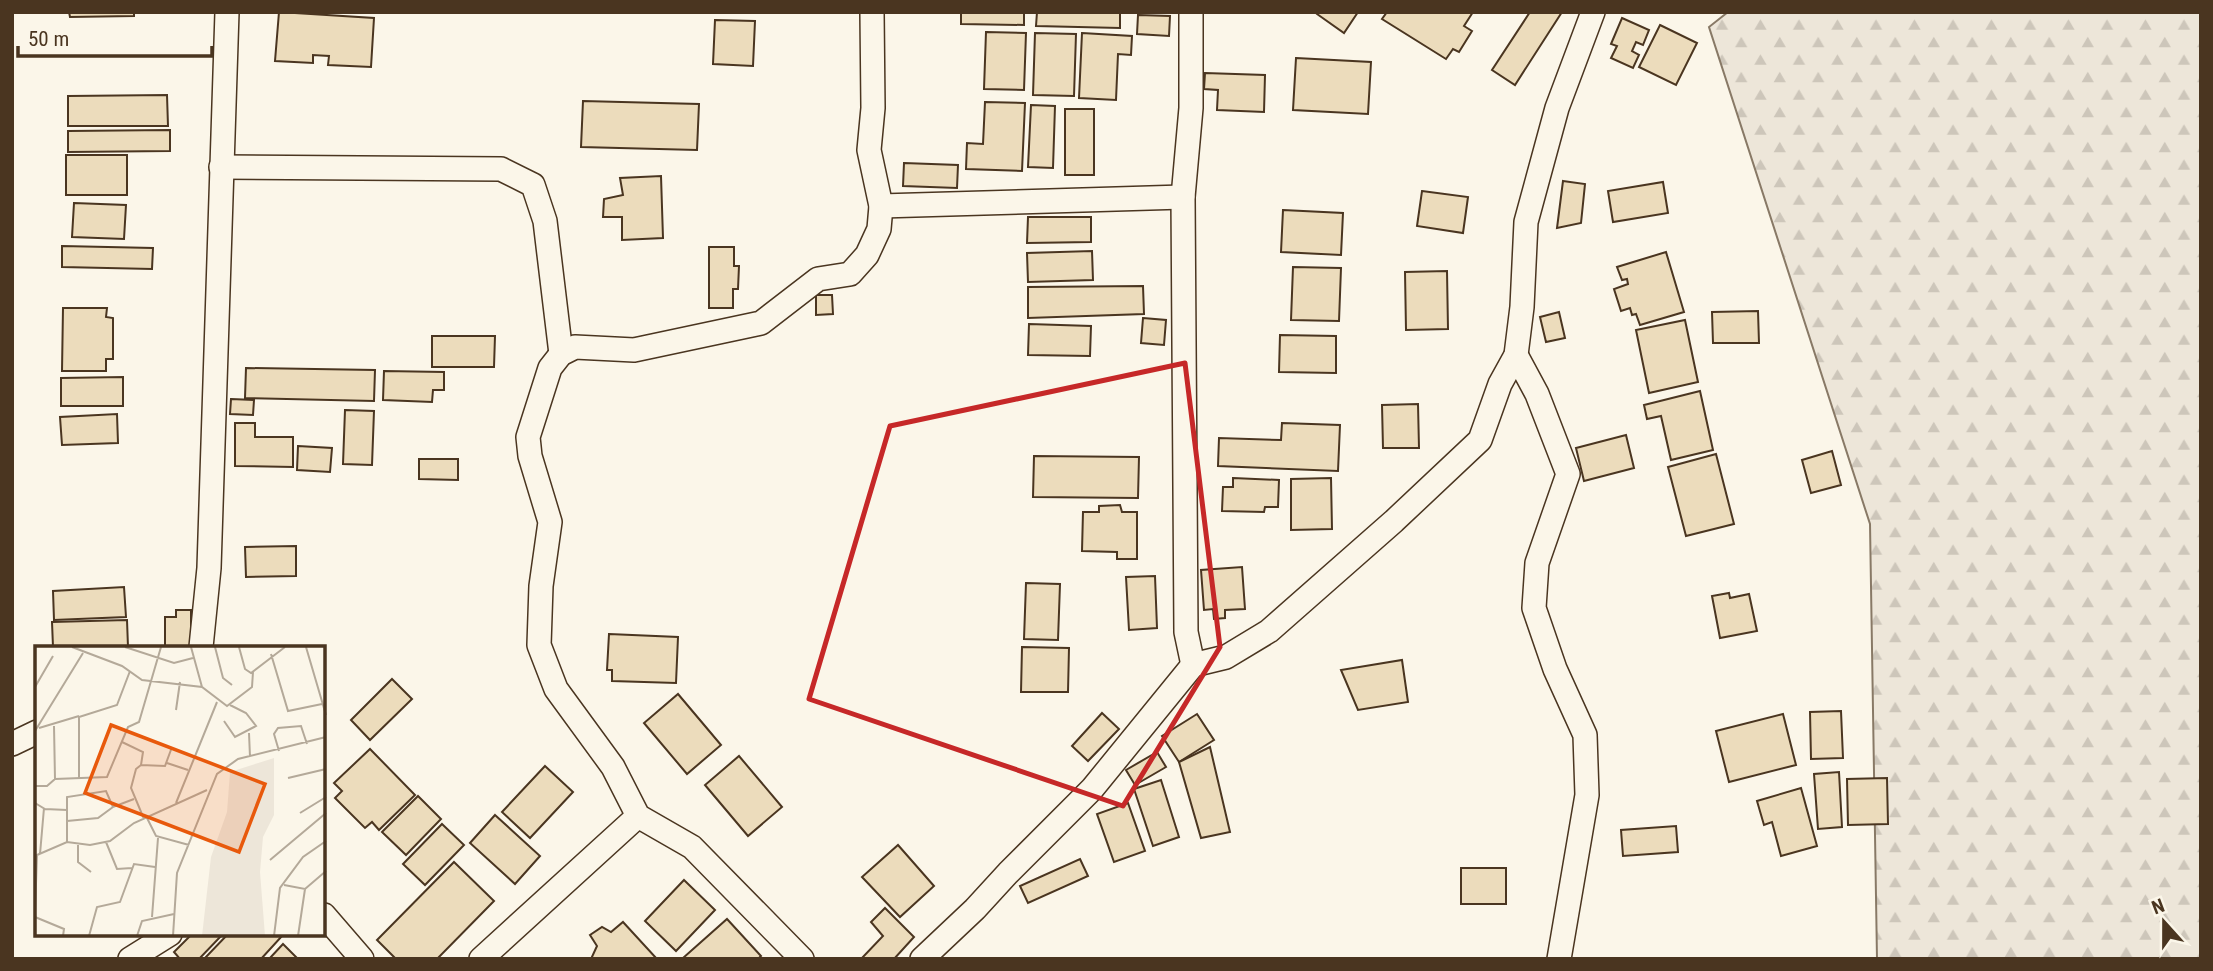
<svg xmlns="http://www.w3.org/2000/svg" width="2213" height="971" viewBox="0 0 2213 971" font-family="'Roboto Condensed',sans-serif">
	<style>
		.forest { fill: url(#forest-firs); stroke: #887966; stroke-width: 2 }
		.building { fill: #ecdcbc; stroke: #4a3520; stroke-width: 2 }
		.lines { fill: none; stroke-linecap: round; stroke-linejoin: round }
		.street-casing { stroke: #4a3520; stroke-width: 26 }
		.street { stroke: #fbf6e9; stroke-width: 23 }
		.marked { fill: none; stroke: #c62828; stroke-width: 5; stroke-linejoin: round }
		.inset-road { fill: none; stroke: #b4a999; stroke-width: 2 }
		.view { fill: #e8590c; fill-opacity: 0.15; stroke: #e8590c; stroke-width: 3.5 }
		.inset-edge { fill: none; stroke: #4a3520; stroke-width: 3.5 }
	</style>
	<defs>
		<pattern id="forest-firs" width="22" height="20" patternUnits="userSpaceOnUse" patternTransform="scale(1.75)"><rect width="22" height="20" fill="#ede6d9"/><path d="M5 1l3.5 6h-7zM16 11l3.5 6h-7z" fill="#cdc6ba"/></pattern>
	</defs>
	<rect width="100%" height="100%" fill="#fbf6e9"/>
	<path class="forest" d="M1728,12h473v947h-324l-7,-435 -161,-497z"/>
	<g class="building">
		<path d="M69,12h65v4l-64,1z"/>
		<path d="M279,12l95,6 -3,49 -43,-2 1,-9 -16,-1v8l-38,-2z"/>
		<path d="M961,12h63v13l-63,-1z"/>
		<path d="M1037,12h83v16l-84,-2z"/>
		<path d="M1318,12h40l-14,21 -27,-19z"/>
		<path d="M1387,12h86l-9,14 8,5 -13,21 -6,-3 -7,10 -64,-40z"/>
		<path d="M1530,12h32l-47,73 -23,-15z"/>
		<path d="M1138,15l32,1 -1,20 -32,-2z"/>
		<path d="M1622,18l27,12 -6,15 -7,-3 -4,9 7,4 -6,13 -22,-10 6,-12 -6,-2z"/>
		<path d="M715,20l40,1 -2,45 -40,-2z"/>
		<path d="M1660,25l37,18 -21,42 -37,-18z"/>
		<path d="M986,32l40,1 -2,57 -40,-1z"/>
		<path d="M1035,33l41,1 -2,62 -41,-1z"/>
		<path d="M1082,33l50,3 -1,19 -13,-1 -2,46 -37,-2z"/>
		<path d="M1296,58l75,4 -3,52 -75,-4z"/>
		<path d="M1205,73l60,2 -1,37 -47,-2 1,-20 -14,-1z"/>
		<path d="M167,95l1,31h-100v-30z"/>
		<path d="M583,101l116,3 -2,46 -116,-3z"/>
		<path d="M985,102l40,1 -3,68 -56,-2 1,-26 16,1z"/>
		<path d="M1031,105l24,1 -2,62 -25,-1z"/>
		<rect x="1065" y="109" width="29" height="66"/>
		<path d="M170,130v21l-102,1v-21z"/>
		<rect x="66" y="155" width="61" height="40"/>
		<path d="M904,163l54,2 -1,23 -54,-2z"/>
		<path d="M661,176l2,62 -41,2v-23h-19l1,-18 19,-4 -3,-17z"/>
		<path d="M1563,181l22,3 -4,39 -24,5z"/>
		<path d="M1663,182l5,31 -55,9 -5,-31z"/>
		<path d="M1422,191l46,6 -5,36 -46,-7z"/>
		<path d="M74,203l52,2 -2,34 -52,-2z"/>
		<path d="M1283,210l60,3 -2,42 -60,-3z"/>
		<path d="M1028,217h63v25l-64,1z"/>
		<path d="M62,246l91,2 -1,21 -90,-2z"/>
		<path d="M709,247h25v19h5l-1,23h-5v19h-24z"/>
		<path d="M1092,251l1,29 -65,2 -1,-29z"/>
		<path d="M1666,252l18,60 -44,13 -4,-11 -4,1 -2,-7 -9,3 -7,-22 14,-5 -1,-5 -5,1 -5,-13z"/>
		<path d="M1293,267l48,1 -2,53 -48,-1z"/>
		<path d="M1447,271l1,58 -42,1 -1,-58z"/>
		<path d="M1143,286l1,28 -116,4v-31z"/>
		<path d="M816,295h16l1,19 -17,1z"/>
		<path d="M63,308h44l-1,9 7,1v41h-7v12h-44z"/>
		<path d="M1758,311l1,32h-46l-1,-31z"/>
		<path d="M1559,312l6,26 -19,4 -6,-25z"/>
		<path d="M1143,318l23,2 -2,25 -23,-2z"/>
		<path d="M1685,320l13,62 -49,11 -13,-63z"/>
		<path d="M1029,324l62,2 -1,30 -62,-1z"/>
		<path d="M1280,335l56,1v37l-57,-1z"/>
		<path d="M432,336h63l-1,31h-62z"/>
		<path d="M246,368l129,2 -1,31 -129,-3z"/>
		<path d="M384,371l60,1v18h-11l-1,12 -49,-2z"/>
		<path d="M123,377v29h-62v-28z"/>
		<path d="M1700,391l13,59 -42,10 -10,-44 -14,3 -3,-14z"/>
		<path d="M231,399l23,1 -1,15 -23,-1z"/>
		<path d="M1418,404l1,44h-36l-1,-43z"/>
		<path d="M345,410l29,1 -2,54 -29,-1z"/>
		<path d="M117,414l1,29 -56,2 -2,-28z"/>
		<path d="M235,423h20v14h38v30l-58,-1z"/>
		<path d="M1282,423l58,2 -2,46 -120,-5 1,-28 62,2z"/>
		<path d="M1626,435l8,33 -50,13 -8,-33z"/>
		<path d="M298,446l34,2 -2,24 -33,-2z"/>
		<path d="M1832,451l9,34 -30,8 -9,-33z"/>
		<path d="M1716,454l18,70 -48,12 -18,-69z"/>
		<path d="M1034,456l105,1 -1,41 -105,-1z"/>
		<path d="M419,459h39v21l-39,-1z"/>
		<path d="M1233,478l46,2 -1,27h-13l-1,5 -42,-1 1,-24h10z"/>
		<path d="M1331,478l1,51 -41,1v-51z"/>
		<path d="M1120,505l2,7h15v47h-20v-7l-35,-1 1,-39h16v-6z"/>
		<path d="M296,546v30l-50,1 -1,-30z"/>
		<path d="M1242,567l3,42 -20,1v8l-11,1 -1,-10 -9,1 -3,-40z"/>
		<path d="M1155,576l2,52 -28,2 -3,-53z"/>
		<path d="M1026,583l34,1 -2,56 -34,-1z"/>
		<path d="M124,587l2,30 -72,3 -1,-29z"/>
		<path d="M1729,593l1,5 19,-4 8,37 -37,7 -8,-42z"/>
		<path d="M176,610h15v36h-26v-29h11z"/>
		<path d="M127,620l1,27h-75l-1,-25z"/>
		<path d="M609,634l69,3 -2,46 -64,-2v-11h-5z"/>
		<path d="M1022,647l47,1 -1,44h-47z"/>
		<path d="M1402,660l6,42 -50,8 -17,-40z"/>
		<path d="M392,679l20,20 -42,41 -19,-20z"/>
		<path d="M678,694l43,51 -34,29 -43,-51z"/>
		<path d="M1841,711l2,47 -32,1 -1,-47z"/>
		<path d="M1102,713l17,16 -31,32 -16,-15z"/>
		<path d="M1197,714l17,26 -35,22 -17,-26z"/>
		<path d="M1783,714l13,51 -67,17 -13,-51z"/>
		<path d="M1210,747l20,85 -29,6 -22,-76z"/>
		<path d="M370,749l45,46 -36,35 -7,-8 -7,6 -30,-30 7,-7 -8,-8z"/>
		<path d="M1157,752l9,15 -31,18 -9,-15z"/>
		<path d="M739,756l43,51 -34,29 -43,-51z"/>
		<path d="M545,766l28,26 -43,46 -28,-26z"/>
		<path d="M1839,772l3,55 -24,2 -4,-55z"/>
		<path d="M1887,778l1,46 -40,1 -1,-46z"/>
		<path d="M1161,780l18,57 -26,9 -19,-57z"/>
		<path d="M1801,788l16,58 -36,10 -9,-34 -8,3 -7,-24z"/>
		<path d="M418,796l23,23 -35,36 -24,-23z"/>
		<path d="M1128,803l17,48 -31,11 -17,-48z"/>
		<path d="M495,815l45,41 -25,28 -45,-41z"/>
		<path d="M442,824l22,21 -39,40 -22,-21z"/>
		<path d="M1676,826l2,26 -55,4 -2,-26z"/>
		<path d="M898,845l36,41 -34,31 -38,-40z"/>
		<path d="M1080,859l8,17 -60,27 -8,-17z"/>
		<path d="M454,862l40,39 -57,58h-41l-19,-19z"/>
		<rect x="1461" y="868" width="45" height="36"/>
		<path d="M684,880l31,30 -39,41 -31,-30z"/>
		<path d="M885,908l29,29 -20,22h-33l22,-23 -12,-14z"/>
		<path d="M727,919l34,37 -3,3 -75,-1z"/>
		<path d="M623,922l34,37h-66l6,-13 -7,-11 12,-8 9,5z"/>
		<path d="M192,934h31l-24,25h-19l-6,-7z"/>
		<path d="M228,934h52l2,2 -21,23h-57z"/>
		<path d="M283,944l15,15h-29z"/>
	</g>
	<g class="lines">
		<g class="street-casing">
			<g id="street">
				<path d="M1191,12v96l-8,89 3,435 7,33"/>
				<path d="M221,167l280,2 32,16 12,36 16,133"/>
				<path d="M881,206l302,-9"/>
				<path d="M1516,355l21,39 31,80 -31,89 -3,45 21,61 30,66 2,60 -28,164"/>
				<path d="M201,647l8,-79 18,-556"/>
				<path d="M12,744l25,-12"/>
				<path d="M324,915l38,44"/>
				<path d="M130,959l40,-25"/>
				<path d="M481,959l157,-143"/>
				<path d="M802,959l-110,-112 -54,-31 -25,-49 -57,-78 -17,-44 2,-59 9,-64 -20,-66 -2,-19 22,-69 11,-14 14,-7 59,3 127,-27 57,-44 32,-5 17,-19 12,-26 2,-23 -12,-56 4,-42 -1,-96"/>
				<path d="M922,959l53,-50 33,-36 84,-84 101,-124 33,-8 43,-26 125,-110 86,-81 20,-56 16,-29 6,-48 4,-85 31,-114 36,-96"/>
			</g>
		</g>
		<use href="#street" class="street"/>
	</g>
	<path class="marked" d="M1185,363l35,284 -97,159 -314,-107 81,-273z"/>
	<g transform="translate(35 646)">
		<rect width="290" height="290" fill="#fbf6e9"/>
		<path d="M239,112v57l-11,22 -3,35 5,64h-63l9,-79 16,-45 3,-40z" fill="#ede6d9"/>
		<path class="inset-road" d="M37,1l50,19 20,14 60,7 25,19 25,-19 1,-15M90,1l49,16 19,-5M156,1l11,40M180,1l8,31 9,7M204,1l6,22 6,4 34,-26M271,1l20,68M236,8l17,57 34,-7M0,41l18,-31M141,64l4,-28M189,75l11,16 21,-11 -10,-13 -16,-8M19,80l1,53M4,82l40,-12M0,85l48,-78M214,87l1,24M87,96l21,10 -2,13M244,105l-5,-17 4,-6 23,-2 6,18M132,117l21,7M44,132v-61l38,-12 13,-34M253,132l38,-9M0,140h12l8,-7 52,-2 21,-50 11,-5 22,-75M0,157l10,6 22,1M141,157l41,-101M265,167l26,-16M112,172l9,18 33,9M109,173l-13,-31 5,-19 5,-4 24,1 7,-19M32,175l31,-3 15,-11M32,196v-45l39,-6 7,16 21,-8M71,196l11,27 15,-1M43,199v17l13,10M5,208l4,-46M235,214l56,-47M249,239l21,4 21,-18M0,266l2,-57 30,-13 23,3 20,-4 24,-18 73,-33M0,271l29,12 -1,7M117,271l6,-79M54,290l8,-29 23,-5 14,-38 21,3M102,290l5,-15 32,-7M138,290l4,-63 40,-99 21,-15 88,-22M239,290l6,-48 23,-31 23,-16M263,290l7,-47"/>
		<path class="view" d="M76,79l154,59 -26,68 -154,-59z"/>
		<rect width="290" height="290" class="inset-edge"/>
	</g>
	<rect width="2213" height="971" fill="none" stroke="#4a3520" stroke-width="28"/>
	<g transform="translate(2164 922) rotate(339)" stroke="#fbf6e9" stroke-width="5" paint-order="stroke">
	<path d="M0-5L12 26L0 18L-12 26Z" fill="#4a3520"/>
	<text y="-10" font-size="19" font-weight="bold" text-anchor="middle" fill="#4a3520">N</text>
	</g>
	<path d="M18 46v10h194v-10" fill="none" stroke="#4a3520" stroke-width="3.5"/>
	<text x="28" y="46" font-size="21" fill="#4a3520" stroke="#fbf6e9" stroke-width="5" paint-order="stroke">50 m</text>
</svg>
